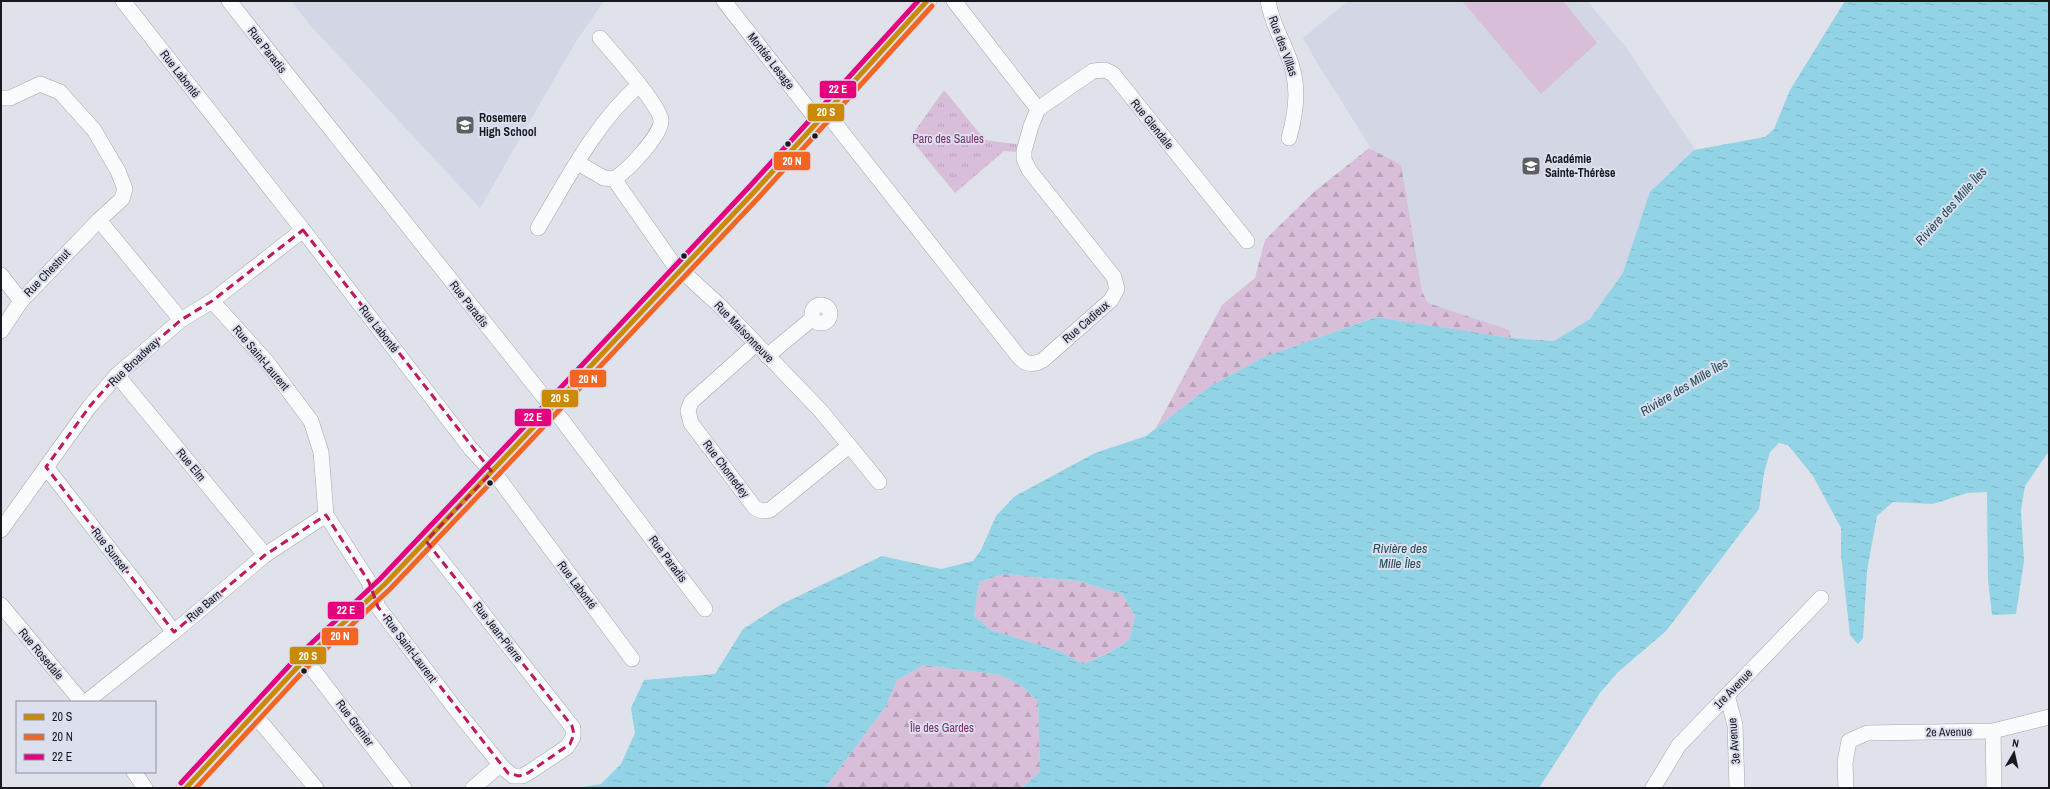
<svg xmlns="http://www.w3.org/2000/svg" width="2050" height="789" viewBox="0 0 2050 789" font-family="'Archivo Narrow',sans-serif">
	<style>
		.built { fill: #d2d6e5 }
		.forest { fill: url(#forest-firs) }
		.park { fill: url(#park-tufts) }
		.pitch { fill: #d8bed8 }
		.water { fill: url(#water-ripples); fill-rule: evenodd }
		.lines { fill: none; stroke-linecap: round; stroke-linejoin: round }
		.minor-casing { stroke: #a4a6ac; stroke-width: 16 }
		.major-casing { stroke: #b1adbc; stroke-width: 20 }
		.minor { stroke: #fafbfc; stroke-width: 15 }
		.major { stroke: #efecf3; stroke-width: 19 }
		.bus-1-casing { stroke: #dbdfee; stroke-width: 8 }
		.bus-2-casing { stroke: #dbdfee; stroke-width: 8 }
		.bus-3-casing { stroke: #dbdfee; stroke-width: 8 }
		.bus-1 { stroke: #ca8a06; stroke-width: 5 }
		.bus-2 { stroke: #f26522; stroke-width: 5 }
		.bus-3 { stroke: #e5007d; stroke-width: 5 }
		.marked { fill: none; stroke: #c2185b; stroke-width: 3; stroke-dasharray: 8 5; stroke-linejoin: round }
		.bus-dot { fill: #18191e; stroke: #dbdfee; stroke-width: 1.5 }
		.labels { text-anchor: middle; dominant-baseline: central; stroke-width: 4; stroke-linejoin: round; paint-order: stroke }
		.street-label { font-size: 12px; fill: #18191e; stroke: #dbdfee }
		.poi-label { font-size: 12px; font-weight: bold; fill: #18191e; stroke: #dbdfee; text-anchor: start }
		.park-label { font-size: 12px; fill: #79346f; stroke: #dbdfee }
		.water-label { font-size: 13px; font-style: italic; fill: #244d58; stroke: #dbdfee }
		.line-badge { stroke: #dbdfee; stroke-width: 1.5 }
		.badge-label { font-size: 11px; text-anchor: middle; font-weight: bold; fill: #fff }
	</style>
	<defs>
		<pattern id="forest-firs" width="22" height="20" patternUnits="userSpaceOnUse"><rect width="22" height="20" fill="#d8bed8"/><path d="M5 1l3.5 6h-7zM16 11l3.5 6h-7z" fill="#b9a3b9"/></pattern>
		<pattern id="park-tufts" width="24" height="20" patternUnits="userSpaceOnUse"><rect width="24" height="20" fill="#d8bed8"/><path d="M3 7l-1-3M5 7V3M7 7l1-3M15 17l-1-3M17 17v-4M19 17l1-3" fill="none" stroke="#b9a3b9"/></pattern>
		<pattern id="water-ripples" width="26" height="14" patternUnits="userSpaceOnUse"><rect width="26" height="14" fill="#92d3e6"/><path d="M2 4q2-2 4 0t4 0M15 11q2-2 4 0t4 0" fill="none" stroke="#7db5c5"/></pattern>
	</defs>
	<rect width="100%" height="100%" fill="#dfe2ea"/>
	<g class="built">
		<path d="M291,1h313l-29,42 -95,165 -170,-183z"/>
		<path d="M1348,1h239l38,45 70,103 -43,43 -27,83 -35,44 -36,22 -43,-3 -101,-14 -17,-141 -77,-122 -13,-23z"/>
	</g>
	<g class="forest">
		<path d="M1369,148l32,17 21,127 6,11 81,27 2,8 -135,-21 -112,40 -54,29 -54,42 66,-123 33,-27 10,-38 49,-48z"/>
		<path d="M1004,574l74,7 44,13 13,22 -6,24 -20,13 -26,11 -24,-13 -68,-21 -17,-14 5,-34z"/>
		<path d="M924,665l77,10 22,12 15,14 2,71 -18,16h-197l61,-82 11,-26z"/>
	</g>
	<path class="park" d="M944,90l41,50 36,5 -2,7 -15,-1 -49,42 -45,-55z"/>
	<path class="pitch" d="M1462,1h101l34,42 -56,51z"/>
	<path class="water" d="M1845,1h204v450l-24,35 -4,24 3,51 -8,53 -24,1 -4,-35 -1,-88 -20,1 -34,11 -40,-2 -16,14 -10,55 -4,67 -5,6 -8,-9 -9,-80v-27l-28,-52 -25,-31 -9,-2 -9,9 -6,21 -5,36 -93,122 -49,42 -17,20 -61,95h-517l18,-16 -2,-71 -15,-14 -22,-12 -77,-10 -27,15 -11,26 -61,82h-248l24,-4 20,-20 14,-31 -4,-25 13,-28 71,-6 28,-45 39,-25 100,-48 59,13 32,-8 8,-11 15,-34 19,-20 80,-43 51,-17 64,-50 54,-29 112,-40 135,21 43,3 36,-22 33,-46 27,-81 44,-42 71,-13 9,-8 16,-39zM1004,574l74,7 44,13 13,22 -6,24 -20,13 -26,11 -24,-13 -68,-21 -17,-14 5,-34z"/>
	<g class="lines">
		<g class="minor-casing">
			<g id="minor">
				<path d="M123,1l180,229 168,219 28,30 133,180"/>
				<path d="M229,1l330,415 146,193"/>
				<path d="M724,1l86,110 23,10 186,236c7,8 15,8 24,3l68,-60 6,-11 -3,-12 -85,-107 -5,-11v-8l7,-25 7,-17 55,-38 12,-1 8,4 134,167"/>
				<path d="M954,1l84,108"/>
				<path d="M1268,1c3,19 12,35 19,52 13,29 10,56 2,85"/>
				<path d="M1,98h9l30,-14 20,8 34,38 24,41 7,18 -3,10 -23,21 -78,81 -20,30"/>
				<path d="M578,163l26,15 10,1c13,-8 48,-44 47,-59 -2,-16 -49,-68 -61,-82"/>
				<path d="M614,179l58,83 46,42 103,107 58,71"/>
				<path d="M99,220l82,100"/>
				<path d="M538,228c29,-48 58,-106 101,-143"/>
				<path d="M1,275l20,26"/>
				<path d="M212,301l55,61 44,59 10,31 5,63 43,67 9,25 79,104 46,57 10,8h9l6,-3 39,-26 6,-10v-9l-147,-187"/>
				<circle cx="821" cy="314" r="9"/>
				<path d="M756,344l-65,58 -3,9 3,12 64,85 7,3 8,-1 79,-64"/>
				<path d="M767,356l46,-38"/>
				<path d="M117,375l148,180"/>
				<path d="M46,467l128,165"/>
				<path d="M1,530l89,-124 27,-31 64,-55 31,-19 91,-71"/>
				<path d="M1,605l81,97"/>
				<path d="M305,659l99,129"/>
				<path d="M1727,695l8,30 2,63"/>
				<path d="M86,702l88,-70 91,-77 61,-40"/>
				<path d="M254,714l62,74"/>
				<path d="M1993,731l1,57"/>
				<path d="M134,772l11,16"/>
				<path d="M473,788l27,-23"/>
				<path d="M1653,788l26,-43 142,-147"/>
				<path d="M1846,788l-1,-26 4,-21 18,-8 126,-2 56,-14"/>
			</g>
		</g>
		<g class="major-casing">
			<path id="major" d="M186,788l119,-129 80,-75 126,-133 244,-260 172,-190"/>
		</g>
		<use href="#minor" class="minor"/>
		<use href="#major" class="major"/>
		<g class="bus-1-casing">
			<path id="bus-1" d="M186,788l119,-129 80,-75 126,-133 244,-260 172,-190"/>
		</g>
		<g class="bus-2-casing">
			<path id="bus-2" d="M196,788l114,-124 80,-75 126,-133 244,-260 172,-190"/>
		</g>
		<g class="bus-3-casing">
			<path id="bus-3" d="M181,783l119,-129 80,-75 126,-133 244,-260 168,-185"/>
		</g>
		<use href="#bus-1" class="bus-1"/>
		<use href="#bus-2" class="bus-2"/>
		<use href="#bus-3" class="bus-3"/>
	</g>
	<path class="marked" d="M303,230l189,242 -66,69 146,185 2,8 -4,10 -42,29 -9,3 -11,-3 -130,-166 -9,-25 -43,-67 -61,40 -91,77 -128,-165 44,-61 27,-31 64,-55 31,-19z"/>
	<defs>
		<g id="school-square" transform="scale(1)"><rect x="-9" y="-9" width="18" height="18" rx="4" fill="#5e5f65" stroke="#dbdfee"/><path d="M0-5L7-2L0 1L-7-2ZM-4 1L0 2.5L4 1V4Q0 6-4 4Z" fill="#fff"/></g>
	</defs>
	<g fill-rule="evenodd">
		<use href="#school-square" x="465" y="125"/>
		<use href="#school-square" x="1531" y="166"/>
	</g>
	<g class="bus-dot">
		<circle cx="815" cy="136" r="3.5"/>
		<circle cx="788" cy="144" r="3.5"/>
		<circle cx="684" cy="256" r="3.5"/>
		<circle cx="490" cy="483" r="3.5"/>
		<circle cx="304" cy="671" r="3.5"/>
	</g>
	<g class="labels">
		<g class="street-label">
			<text transform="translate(1283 46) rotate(70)">Rue des Villas</text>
			<text transform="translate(267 50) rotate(52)">Rue Paradis</text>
			<text transform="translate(771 61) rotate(52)">Montée Lesage</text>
			<text transform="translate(180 74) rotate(52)">Rue Labonté</text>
			<text transform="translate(1152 124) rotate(51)">Rue Glendale</text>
			<text transform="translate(47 273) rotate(-46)">Rue Chestnut</text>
			<text transform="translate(469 304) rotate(52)">Rue Paradis</text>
			<text transform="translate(1086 322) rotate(-41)">Rue Cadieux</text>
			<text transform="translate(379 329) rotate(52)">Rue Labonté</text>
			<text transform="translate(744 332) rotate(46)">Rue Maisonneuve</text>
			<text transform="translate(261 358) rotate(50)">Rue Saint-Laurent</text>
			<text transform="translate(134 362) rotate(-43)">Rue Broadway</text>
			<text transform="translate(191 465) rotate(50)">Rue Elm</text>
			<text transform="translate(726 469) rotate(53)">Rue Chomedey</text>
			<text transform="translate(110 550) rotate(52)">Rue Sunset</text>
			<text transform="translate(668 559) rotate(53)">Rue Paradis</text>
			<text transform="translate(577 585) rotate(53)">Rue Labonté</text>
			<text transform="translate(204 606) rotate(-40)">Rue Barn</text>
			<text transform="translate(498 632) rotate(52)">Rue Jean-Pierre</text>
			<text transform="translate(410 649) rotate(53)">Rue Saint-Laurent</text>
			<text transform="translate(41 654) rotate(50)">Rue Rosedale</text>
			<text transform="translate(1733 689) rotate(-46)">1re Avenue</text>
			<text transform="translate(355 723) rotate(53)">Rue Grenier</text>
			<text transform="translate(1949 732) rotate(-1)">2e Avenue</text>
			<text transform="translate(1734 741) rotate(-95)">3e Avenue</text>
		</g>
		<g class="poi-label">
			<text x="479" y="118">Rosemere<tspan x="479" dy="14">High School</tspan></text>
			<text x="1545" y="159">Académie<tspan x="1545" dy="14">Sainte-Thérèse</tspan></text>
		</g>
		<g class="park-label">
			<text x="948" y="139">Parc des Saules</text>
			<text x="942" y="728">Île des Gardes</text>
		</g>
		<g class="water-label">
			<text transform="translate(1951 206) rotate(-48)">Rivière des Mille Îles</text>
			<text transform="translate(1684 387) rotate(-31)">Rivière des Mille Îles</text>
			<text x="1400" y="548">Rivière des<tspan x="1400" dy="15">Mille Îles</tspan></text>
		</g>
	</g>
	<g class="line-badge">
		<rect x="819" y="80" width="38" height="19" rx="4" fill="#e5007d"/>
		<rect x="807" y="103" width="38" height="19" rx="4" fill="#ca8a06"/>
		<rect x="773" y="151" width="38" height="20" rx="4" fill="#f26522"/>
		<rect x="569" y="369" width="38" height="19" rx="4" fill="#f26522"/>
		<rect x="541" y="389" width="38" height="19" rx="4" fill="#ca8a06"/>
		<rect x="514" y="408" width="38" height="19" rx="4" fill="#e5007d"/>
		<rect x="327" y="601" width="38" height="19" rx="4" fill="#e5007d"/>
		<rect x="321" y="627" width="38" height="19" rx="4" fill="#f26522"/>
		<rect x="289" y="646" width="38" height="19" rx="4" fill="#ca8a06"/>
	</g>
	<g class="badge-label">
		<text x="838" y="93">22 E</text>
		<text x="826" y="116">20 S</text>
		<text x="792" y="165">20 N</text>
		<text x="588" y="383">20 N</text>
		<text x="560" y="402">20 S</text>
		<text x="533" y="421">22 E</text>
		<text x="346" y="614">22 E</text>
		<text x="340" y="640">20 N</text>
		<text x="308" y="660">20 S</text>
	</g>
	<rect width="2050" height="789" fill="none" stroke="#18191e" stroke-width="4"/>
	<rect x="16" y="701" width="140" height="72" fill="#dbdfee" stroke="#8d909b"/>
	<rect x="24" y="714" width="20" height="6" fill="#ca8a06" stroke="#8d909b"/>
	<text x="52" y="721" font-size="12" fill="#18191e">20 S</text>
	<rect x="24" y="734" width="20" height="6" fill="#f26522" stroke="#8d909b"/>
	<text x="52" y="741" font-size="12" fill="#18191e">20 N</text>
	<rect x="24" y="754" width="20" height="6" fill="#e5007d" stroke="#8d909b"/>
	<text x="52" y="761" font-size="12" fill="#18191e">22 E</text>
	<g transform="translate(2014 753) rotate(9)" stroke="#dbdfee" stroke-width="3" paint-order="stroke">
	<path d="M0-3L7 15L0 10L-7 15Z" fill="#18191e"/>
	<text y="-6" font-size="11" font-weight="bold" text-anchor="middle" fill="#18191e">N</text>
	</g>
</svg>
